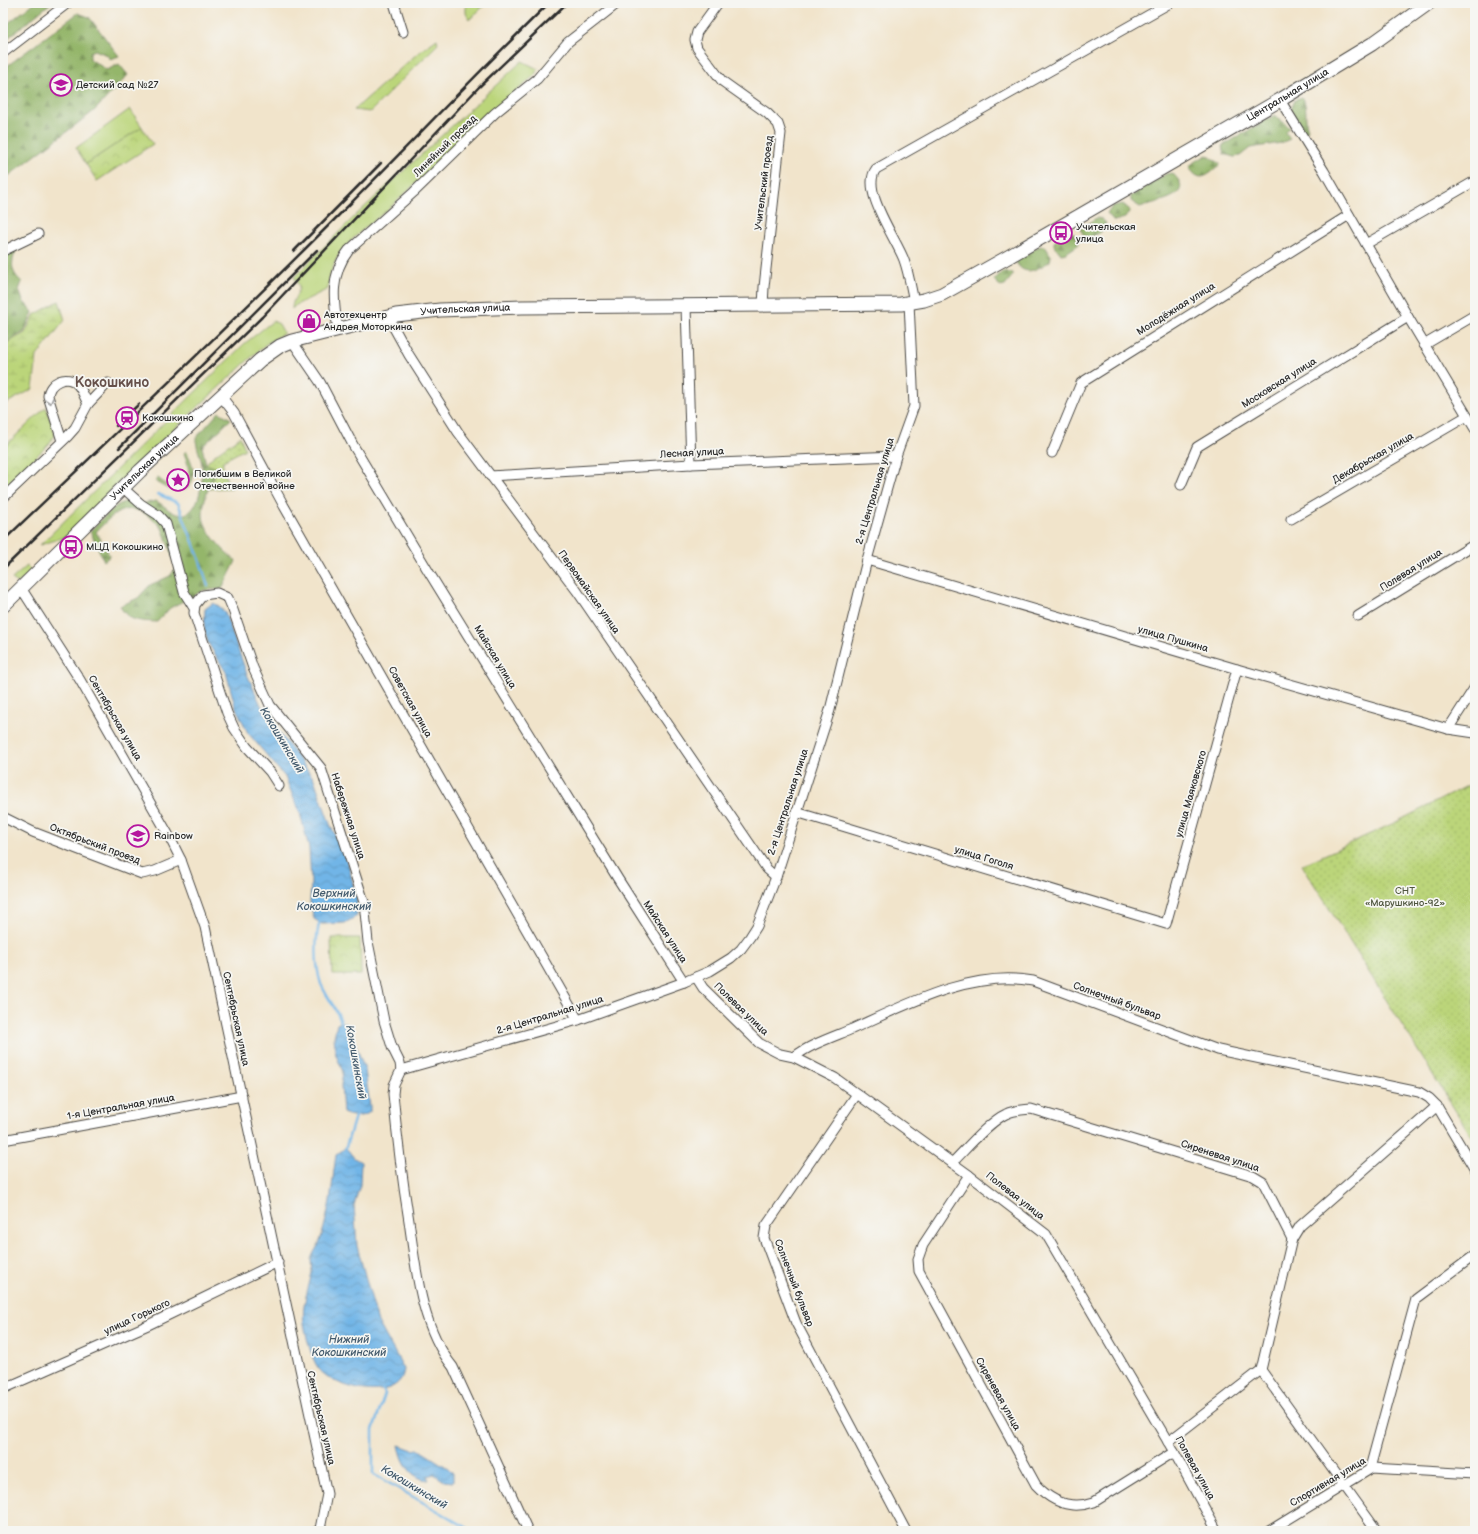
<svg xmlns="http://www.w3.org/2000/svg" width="1478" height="1534" viewBox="0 0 1478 1534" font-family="'Balsamiq Sans',sans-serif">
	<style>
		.grass { fill: #bbd57a; stroke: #738052 }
		.forest { fill: url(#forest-firs); stroke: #60704a }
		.wetland { fill: url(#wetland-marsh); stroke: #738052 }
		.park { fill: url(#park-crowns); stroke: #738052 }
		.garden { fill: url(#garden-dots); stroke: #738052 }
		.water { fill: url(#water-waves); stroke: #4e7089 }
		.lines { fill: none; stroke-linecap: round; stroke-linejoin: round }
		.stream { stroke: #71b5e7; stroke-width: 2.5 }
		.street-casing { stroke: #494743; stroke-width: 11 }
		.secondary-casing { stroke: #494743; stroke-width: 15 }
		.street { stroke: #fff; stroke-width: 9 }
		.secondary { stroke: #fff; stroke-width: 13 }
		.rail { stroke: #2b2b2b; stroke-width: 2.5 }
		.oneway { stroke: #a0a0a0 }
		.labels { text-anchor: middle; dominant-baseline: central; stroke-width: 3.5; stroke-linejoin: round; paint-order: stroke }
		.poi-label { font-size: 10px; fill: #2b2b2b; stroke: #f6f6f2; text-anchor: start }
		.street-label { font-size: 10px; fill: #2b2b2b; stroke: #f6f6f2 }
		.park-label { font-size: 10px; fill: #4f563f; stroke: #f6f6f2 }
		.water-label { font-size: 11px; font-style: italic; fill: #445b6d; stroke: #f6f6f2 }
		.district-label { font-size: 14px; font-weight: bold; fill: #67514b; stroke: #f6f6f2 }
	</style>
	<defs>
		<pattern id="forest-firs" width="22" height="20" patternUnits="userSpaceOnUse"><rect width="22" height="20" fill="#94b66a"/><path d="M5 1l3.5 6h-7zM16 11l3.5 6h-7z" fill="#799457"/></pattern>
		<pattern id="wetland-marsh" width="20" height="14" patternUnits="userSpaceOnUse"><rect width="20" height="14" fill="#bbd57a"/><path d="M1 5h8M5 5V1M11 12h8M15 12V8" fill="none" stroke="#a1b76a"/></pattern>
		<pattern id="park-crowns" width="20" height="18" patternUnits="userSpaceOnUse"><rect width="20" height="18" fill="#bbd57a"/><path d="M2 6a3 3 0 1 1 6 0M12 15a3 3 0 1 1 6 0" fill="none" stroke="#a1b76a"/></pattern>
		<pattern id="garden-dots" width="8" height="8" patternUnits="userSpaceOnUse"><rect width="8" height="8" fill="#bbd57a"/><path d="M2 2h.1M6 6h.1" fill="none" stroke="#a1b76a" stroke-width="1.8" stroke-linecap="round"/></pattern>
		<pattern id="water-waves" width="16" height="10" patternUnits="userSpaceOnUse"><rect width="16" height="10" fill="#71b5e7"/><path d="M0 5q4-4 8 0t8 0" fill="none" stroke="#5d93bb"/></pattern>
	</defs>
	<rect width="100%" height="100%" fill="#f6f6f2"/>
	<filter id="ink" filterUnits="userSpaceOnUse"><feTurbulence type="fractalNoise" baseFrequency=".025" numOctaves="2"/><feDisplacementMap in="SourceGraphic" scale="8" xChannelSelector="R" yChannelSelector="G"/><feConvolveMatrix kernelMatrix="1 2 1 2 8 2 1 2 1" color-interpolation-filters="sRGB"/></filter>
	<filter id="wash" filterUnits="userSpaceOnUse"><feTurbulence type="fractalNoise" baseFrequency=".012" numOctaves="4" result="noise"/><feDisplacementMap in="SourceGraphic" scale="16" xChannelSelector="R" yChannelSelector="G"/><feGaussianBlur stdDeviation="0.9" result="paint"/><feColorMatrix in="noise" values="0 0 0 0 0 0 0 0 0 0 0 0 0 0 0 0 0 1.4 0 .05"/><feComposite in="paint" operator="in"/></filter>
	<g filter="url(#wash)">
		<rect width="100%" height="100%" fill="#f1e4cb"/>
		<g class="grass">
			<path d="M466,3h21l-18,17 -3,-7z"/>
			<path d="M437,39l1,5 -68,68 -16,-2 65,-58z"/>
			<path d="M522,61l16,8 -2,5c-48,41 -93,84 -139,127 -17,17 -41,31 -56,51 -7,9 -13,25 -13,37l-32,16 -4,4c0,-10 7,-14 7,-23l-5,-9 61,-61z"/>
			<path d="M130,109l12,18 -56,37 -10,-16z"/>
			<path d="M273,321l6,3 5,9 -18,11 -22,20 -105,98 -74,75 -25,8 204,-201z"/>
			<path d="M27,566l5,6 -14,11 -6,-4z"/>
		</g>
		<g class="forest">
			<path d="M34,3h17l-48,39v-15z"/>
			<path d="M78,13l11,4 30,39 -9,3 -3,-4 -12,-5 -5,2v7l17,11 12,-6 9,11 -34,36 -91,69v-111z"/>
			<path d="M1303,98c5,11 1,21 5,32l-5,2 -12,-23 4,-9z"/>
			<path d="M1275,115l15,13 -4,4 4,7 -9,4 -31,5 -10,8 -6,1 -10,-3 -2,-8z"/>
			<path d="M1207,155l14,9c-13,11 -21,21 -32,3l5,-5z"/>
			<path d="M1172,173c27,24 -16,28 -32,34l-9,-6v-5l35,-22z"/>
			<path d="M1123,204l7,6 -5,8 -11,3 -7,-8 6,-7z"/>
			<path d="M1096,218l6,1 4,4 -5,9 -12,6 -4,-1 -5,-8z"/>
			<path d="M1067,232l6,1 4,6 1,6 -12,8 -5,1 -7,-9v-3z"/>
			<path d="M18,245c-6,15 -10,25 4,37l-3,8 4,11 10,11 -9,20 -21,12v-91z"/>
			<path d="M1040,246h5l6,10 -1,5c-13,9 -27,17 -35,-1z"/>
			<path d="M1002,272l11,1v2l-8,10 -5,1 -6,-6z"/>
			<path d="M219,412l12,7 -29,28 4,17 11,4c-6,14 -14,30 -14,45 -1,17 21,38 33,48l-14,28 -18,1 -34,18 -13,14c-17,-1 -29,0 -37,-16l18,-8 12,-13 20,-9 7,-10c-7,-12 -9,-25 -15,-38 -2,-4 -8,-7 -11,-10 -23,-19 -40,-3 -55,14l14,24 -6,5 -14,-30 26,-25 14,-7 7,6 19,-4c6,3 12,9 18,12 26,10 29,-33 28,-48 -1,-9 -6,-18 -6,-27z"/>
			<path d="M186,451c18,30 0,54 -31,30l3,-3c8,7 16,11 27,7l5,-7 -3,-17 -3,-8z"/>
		</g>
		<path class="wetland" d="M59,301l6,19 -28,36 -4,33 -30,16v-60l22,-12 9,-18z"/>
		<g class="park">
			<path d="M142,127l11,17 -56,37 -11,-17z"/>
			<path d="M46,407l9,27 -6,10 -46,45v-41z"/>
			<path d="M331,938h29l1,37h-29z"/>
		</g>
		<g class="garden">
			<path d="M240,436l5,13 -22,12c-1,11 3,18 9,27l-23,1 8,-21 -11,-4c9,-12 23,-18 34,-28z"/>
			<path d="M1475,782v360l-173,-277 92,-42z"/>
		</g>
		<g class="water">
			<path d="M213,603l6,3 6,7 22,61 17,38 50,67 16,45 18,39 9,37v16l-12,7 -23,1 -8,-5 -4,-17 1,-20 -2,-34 -9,-35 -15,-36 -37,-44 -13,-27 -9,-34 -18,-29 -4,-16 1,-18z"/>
			<path d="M341,1022l5,1 3,4 16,43 5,36v6c-8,6 -18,5 -27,1l-2,-28 2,-13 -7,-17 -2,-18 3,-13z"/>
			<path d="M345,1148c6,3 5,9 16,14l-1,23 -6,20 3,41 21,76 26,47c-3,36 -70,20 -85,0 -8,-10 -13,-34 -15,-46 -3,-17 5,-35 8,-51 0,-4 -1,-8 -1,-12 1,-6 7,-13 9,-19 3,-9 5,-18 7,-26 5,-20 6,-41 9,-60z"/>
			<path d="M399,1445l14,5 5,-1 30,19 5,5v9l-9,-1 -10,-7 -7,2 2,4c-19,-1 -27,-19 -30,-35z"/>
		</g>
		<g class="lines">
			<g class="stream">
				<path d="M158,494l20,9 20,52 10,31"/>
				<path d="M320,920c-5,18 -5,46 1,64 6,14 17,26 21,41"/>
				<path d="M345,1150l11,-37"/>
				<path d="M382,1388l3,6 -12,36v44l100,57"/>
			</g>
		</g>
	</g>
	<g filter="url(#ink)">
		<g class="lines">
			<g class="street-casing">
				<g id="street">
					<path d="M394,3l9,29"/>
					<path d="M718,3l-21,29 -2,8 2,8 25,33 45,32 11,11 3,9 -17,154 -1,19"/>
					<path d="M3,53l65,-50"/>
					<path d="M1280,100l44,71 84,146 67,112"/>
					<path d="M1366,244l109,-63"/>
					<path d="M3,251l35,-17"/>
					<path d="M914,302c-3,-14 -5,-28 -10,-42 -8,-22 -44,-70 -28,-91l294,-166"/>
					<path d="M686,307l5,157"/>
					<path d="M388,317l21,38 49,77 119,159 190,278 9,8"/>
					<path d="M338,329c-5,-28 -8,-55 11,-79l65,-58 81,-79 42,-34 31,-37 50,-39"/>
					<path d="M292,341l28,41 33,63 77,129 188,305 66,103"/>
					<path d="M1424,345l51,-30"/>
					<path d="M221,396l13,17 50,93 294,514"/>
					<path d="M62,441l-14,-45c1,-14 19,-23 30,-11 4,5 7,13 10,19"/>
					<path d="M1052,453l29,-70 268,-168"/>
					<path d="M490,476l201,-12 205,-8"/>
					<path d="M1181,485l16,-38 211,-130"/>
					<path d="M123,488l18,16 17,11 8,9 18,68 10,16"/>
					<path d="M3,498l64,-61 8,-9 13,-24 20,-21"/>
					<path d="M1291,519l176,-103"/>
					<path d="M867,560l370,109 211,60 27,4"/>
					<path d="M21,588l59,92 88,154 13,26 24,67 122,567 -7,35 -3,2"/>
					<path d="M1358,616l117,-72"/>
					<path d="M1448,729l27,-42"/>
					<path d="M279,786l-9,-14 -23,-25 -13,-19 -7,-15 -33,-100 1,-8 8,-10 14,-2 11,5 5,12 20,58 17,37 51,63 43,134 4,40 16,79 8,26 8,16 1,7"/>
					<path d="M796,812l370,112 71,-255"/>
					<path d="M3,817l30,15 109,42 13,-3 26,-11"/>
					<path d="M696,977l7,11 56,55 21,11 14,3 41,21 134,97 77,59 128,218 43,79"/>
					<path d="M794,1057c17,-13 39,-20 58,-28 53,-24 121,-60 181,-48l185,69 201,42 10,6 8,8 38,64"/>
					<path d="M401,1070l177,-50 106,-38 26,-11 21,-13 10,-9 9,-12 7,-11 19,-49 54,-167 37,-150 29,-104 18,-50 -5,-103"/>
					<path d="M401,1070l-7,15 -1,9c4,42 9,84 16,127 7,49 12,106 44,146l75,164"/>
					<path d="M857,1094l-91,132 -2,12 32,85 110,208"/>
					<path d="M3,1140l239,-44"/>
					<path d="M952,1163c14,-14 38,-42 54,-49 7,-4 16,-4 25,-5l222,67 10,6 29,57"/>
					<path d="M969,1175l-46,70 -5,14 1,12 117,214c16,17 35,25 58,17l80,-50"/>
					<path d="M1261,1370l116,161"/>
					<path d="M3,1389l145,-64 130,-63"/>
					<path d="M1168,1442l93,-72 31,-131 8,-13 137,-120"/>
					<path d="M1370,1468l46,-169 59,-44"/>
					<path d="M1269,1531l103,-63 103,6"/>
				</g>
			</g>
			<g class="secondary-casing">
				<g id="secondary">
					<path id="s1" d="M3,606l137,-135 120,-111 20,-14 12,-5 104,-26 44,-5 82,-3 379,-3 23,-4 18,-6 66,-37 272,-157 92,-56 57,-41"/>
				</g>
			</g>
			<use href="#street" class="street"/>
			<use href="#secondary" class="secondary"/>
			<g class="rail">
				<path d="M294,251l87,-88"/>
				<path d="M116,426l23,-22"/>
				<path d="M119,448l198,-198"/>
				<path d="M3,541c114,-109 229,-218 340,-330 69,-69 136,-140 206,-208"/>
				<path d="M3,569l259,-252 217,-230 88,-84"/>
			</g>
		</g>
		<defs><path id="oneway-chevron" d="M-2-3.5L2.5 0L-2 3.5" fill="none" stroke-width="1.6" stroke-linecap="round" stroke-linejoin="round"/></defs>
		<use class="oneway" href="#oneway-chevron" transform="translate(50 401) rotate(74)"/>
	</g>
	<defs>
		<g id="school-ring" transform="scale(1.15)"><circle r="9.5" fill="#f6f6f2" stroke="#b5179e" stroke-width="1.5"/><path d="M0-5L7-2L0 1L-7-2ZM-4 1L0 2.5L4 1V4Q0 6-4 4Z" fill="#b5179e"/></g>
		<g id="bus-ring" transform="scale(1.15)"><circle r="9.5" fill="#f6f6f2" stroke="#b5179e" stroke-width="1.5"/><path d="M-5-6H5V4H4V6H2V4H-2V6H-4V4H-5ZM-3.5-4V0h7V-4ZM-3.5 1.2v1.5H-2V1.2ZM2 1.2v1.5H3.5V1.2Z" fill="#b5179e"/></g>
		<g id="shop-ring" transform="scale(1.15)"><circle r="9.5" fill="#f6f6f2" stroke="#b5179e" stroke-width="1.5"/><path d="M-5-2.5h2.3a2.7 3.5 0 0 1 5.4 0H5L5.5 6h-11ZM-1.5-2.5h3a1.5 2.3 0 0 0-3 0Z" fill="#b5179e"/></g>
		<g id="station-ring" transform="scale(1.15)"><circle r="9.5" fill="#f6f6f2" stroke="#b5179e" stroke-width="1.5"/><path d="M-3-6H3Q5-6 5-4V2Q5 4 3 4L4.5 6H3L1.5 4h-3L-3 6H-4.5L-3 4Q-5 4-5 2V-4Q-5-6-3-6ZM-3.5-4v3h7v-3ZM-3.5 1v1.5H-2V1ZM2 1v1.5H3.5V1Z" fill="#b5179e"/></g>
		<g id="sight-ring" transform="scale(1.15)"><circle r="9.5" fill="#f6f6f2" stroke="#b5179e" stroke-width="1.5"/><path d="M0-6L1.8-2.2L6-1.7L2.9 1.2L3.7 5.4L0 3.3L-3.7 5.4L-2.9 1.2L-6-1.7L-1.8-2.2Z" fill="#b5179e"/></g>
	</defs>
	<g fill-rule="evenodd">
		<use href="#school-ring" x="61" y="85"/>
		<use href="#bus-ring" x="1061" y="233"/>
		<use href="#shop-ring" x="309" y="321"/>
		<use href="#station-ring" x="127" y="418"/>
		<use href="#sight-ring" x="178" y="480"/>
		<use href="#bus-ring" x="71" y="547"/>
		<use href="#school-ring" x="138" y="836"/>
	</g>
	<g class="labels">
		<g class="poi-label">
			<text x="76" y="85">Детский сад №27</text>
			<text x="1076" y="227">Учительская<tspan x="1076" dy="12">улица</tspan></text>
			<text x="324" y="315">Автотехцентр<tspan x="324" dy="12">Андрея Моторкина</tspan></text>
			<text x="142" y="418">Кокошкино</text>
			<text x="194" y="474">Погибшим в Великой<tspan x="194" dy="12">Отечественной войне</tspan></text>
			<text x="86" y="547">МЦД Кокошкино</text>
			<text x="154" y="836">Rainbow</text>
		</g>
		<g class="street-label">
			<text stroke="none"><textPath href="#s1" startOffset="1447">Центральная улица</textPath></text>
			<text transform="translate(445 146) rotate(-44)">Линейный проезд</text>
			<text transform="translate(764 183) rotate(-83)">Учительский проезд</text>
			<text transform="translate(1176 309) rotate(-32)">Молодёжная улица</text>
			<text stroke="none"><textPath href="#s1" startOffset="570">Учительская улица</textPath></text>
			<text transform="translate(1279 383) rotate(-32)">Московская улица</text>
			<text transform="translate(692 453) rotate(-3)">Лесная улица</text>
			<text transform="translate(1373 458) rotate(-30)">Декабрьская улица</text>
			<text stroke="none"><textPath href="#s1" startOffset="198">Учительская улица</textPath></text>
			<text transform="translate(875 491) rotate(-73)">2-я Центральная улица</text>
			<text transform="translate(1411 570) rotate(-32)">Полевая улица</text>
			<text transform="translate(589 592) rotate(55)">Первомайская улица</text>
			<text transform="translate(1173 639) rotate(16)">улица Пушкина</text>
			<text transform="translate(495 657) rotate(59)">Майская улица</text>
			<text transform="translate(410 702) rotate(61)">Советская улица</text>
			<text transform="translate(115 718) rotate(60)">Сентябрьская улица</text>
			<text transform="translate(1191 794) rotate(-74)">улица Маяковского</text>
			<text transform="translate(788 802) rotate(-72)">2-я Центральная улица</text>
			<text transform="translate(348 816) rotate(72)">Набережная улица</text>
			<text transform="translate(95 844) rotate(21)">Октябрьский проезд</text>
			<text transform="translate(984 858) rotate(17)">улица Гоголя</text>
			<text transform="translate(665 932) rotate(57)">Майская улица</text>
			<text transform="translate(1117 1001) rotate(20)">Солнечный бульвар</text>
			<text transform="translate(741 1009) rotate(44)">Полевая улица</text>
			<text transform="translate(550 1015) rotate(-17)">2-я Центральная улица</text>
			<text transform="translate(236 1019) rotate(78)">Сентябрьская улица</text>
			<text transform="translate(121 1107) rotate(-10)">1-я Центральная улица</text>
			<text transform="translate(1220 1156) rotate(18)">Сиреневая улица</text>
			<text transform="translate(1015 1196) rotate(38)">Полевая улица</text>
			<text transform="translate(794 1283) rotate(69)">Солнечный бульвар</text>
			<text transform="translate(137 1317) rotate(-25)">улица Горького</text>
			<text transform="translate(998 1394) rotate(61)">Сиреневая улица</text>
			<text transform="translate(321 1418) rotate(77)">Сентябрьская улица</text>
			<text transform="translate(1195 1468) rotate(61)">Полевая улица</text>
			<text transform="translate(1328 1482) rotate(-31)">Спортивная улица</text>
		</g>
		<g class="park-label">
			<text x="1405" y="891">СНТ<tspan x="1405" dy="12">«Марушкино-92»</tspan></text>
		</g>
		<g class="water-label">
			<text transform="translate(282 740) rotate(59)">Кокошкинский</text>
			<text x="334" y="893">Верхний<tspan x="334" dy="13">Кокошкинский</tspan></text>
			<text transform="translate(356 1062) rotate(80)">Кокошкинский</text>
			<text x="349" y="1339">Нижний<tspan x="349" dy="13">Кокошкинский</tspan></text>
			<text transform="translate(414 1487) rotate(31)">Кокошкинский</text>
		</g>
		<g class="district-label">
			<text x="112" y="382">Кокошкино</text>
		</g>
	</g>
	<rect width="1478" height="1534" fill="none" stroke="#f6f6f2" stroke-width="16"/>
</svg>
